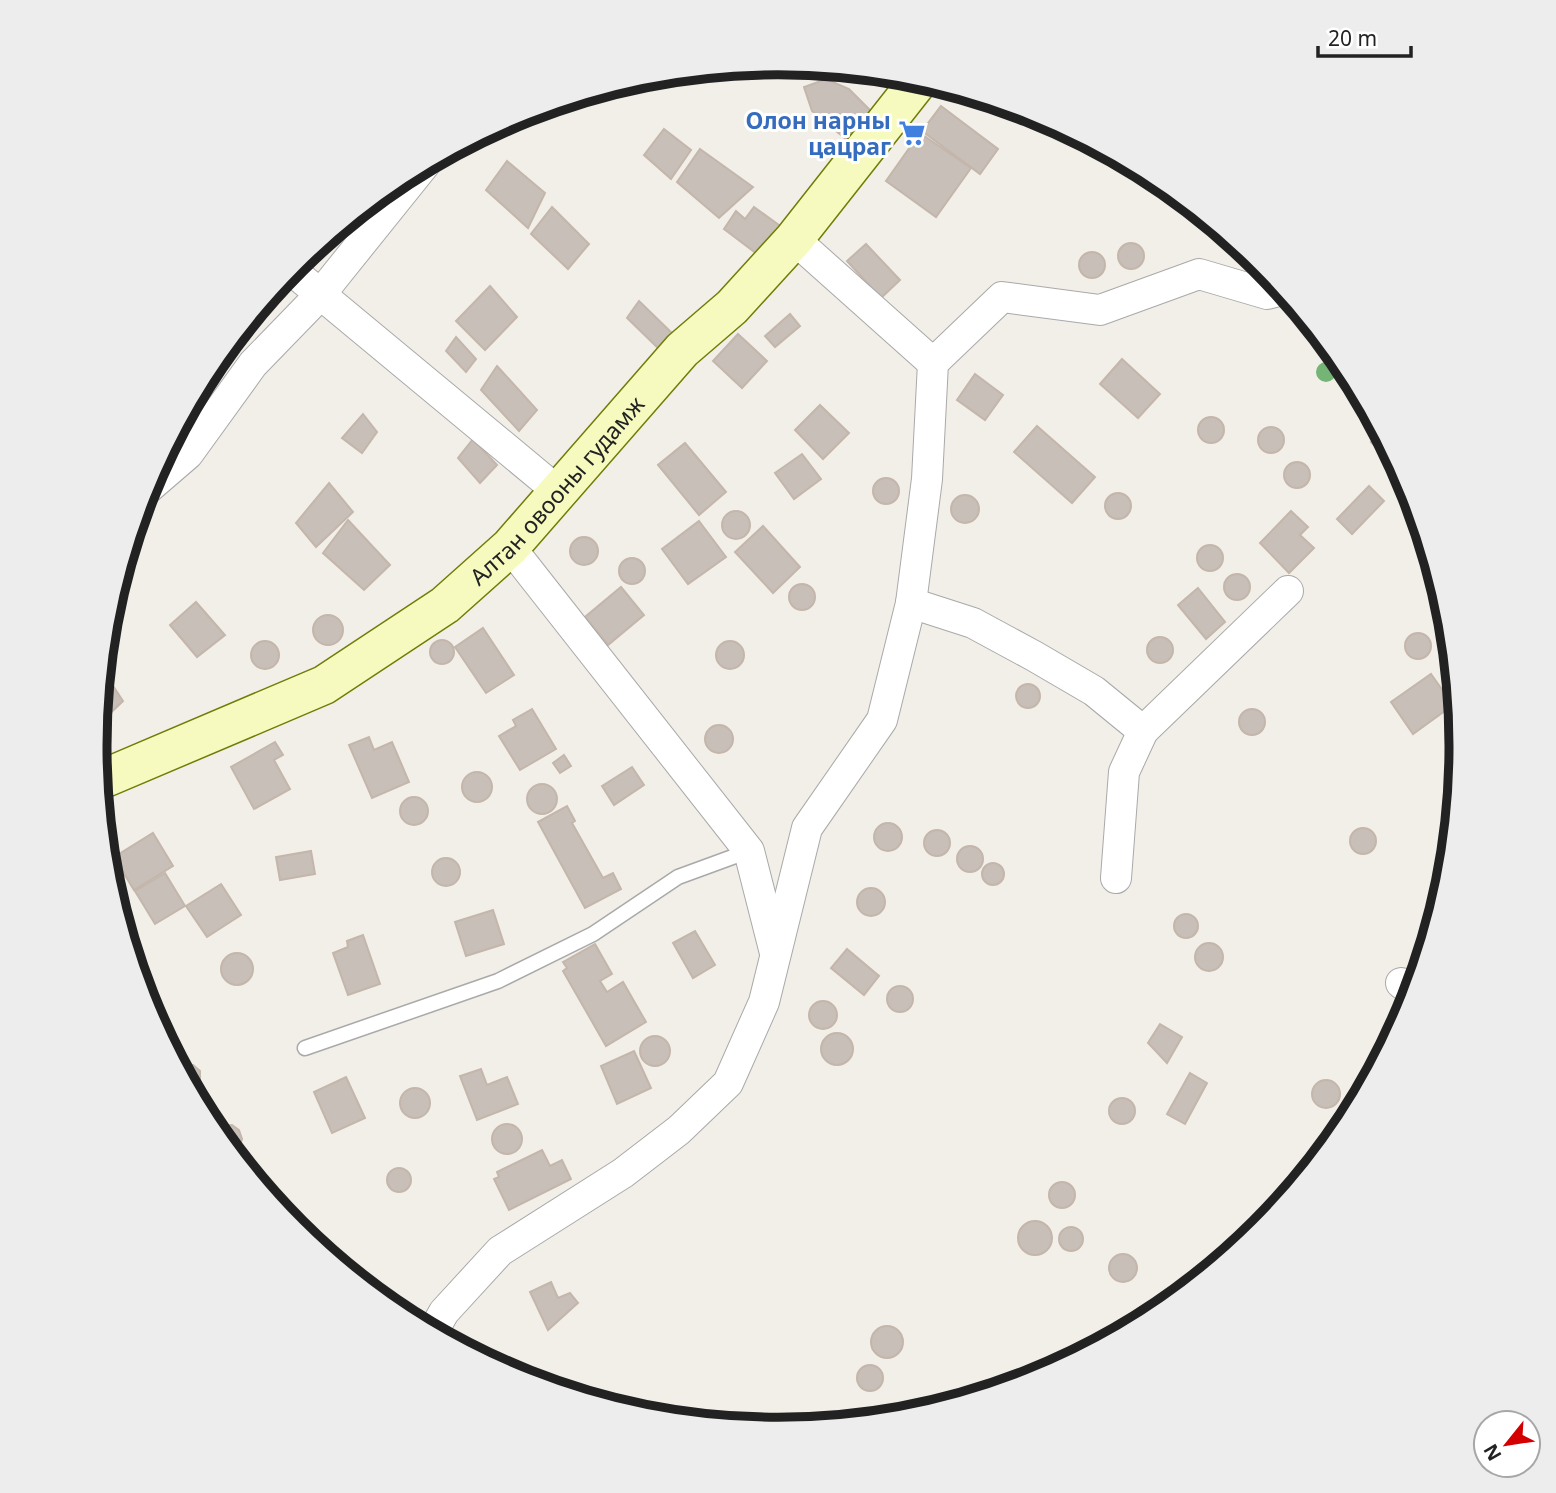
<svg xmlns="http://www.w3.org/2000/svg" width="1556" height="1493" viewBox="0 0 1556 1493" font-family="'Noto Sans',sans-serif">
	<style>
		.building { fill: #c7bfb8; stroke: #c4b6ab; stroke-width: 2 }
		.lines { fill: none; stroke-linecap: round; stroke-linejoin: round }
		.lane-casing { stroke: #a9a9a9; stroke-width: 17 }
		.street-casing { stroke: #a9a9a9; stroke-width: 32 }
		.secondary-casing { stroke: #707d05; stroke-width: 41 }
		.lane { stroke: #fff; stroke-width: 14 }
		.street { stroke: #fff; stroke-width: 30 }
		.secondary { stroke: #f7fabf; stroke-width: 38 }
		.tree { fill: #74b475 }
		.labels { text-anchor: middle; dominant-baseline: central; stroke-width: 6; stroke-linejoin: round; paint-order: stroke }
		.shop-label { font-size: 23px; font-weight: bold; fill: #366cbe; stroke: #fff; text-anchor: end }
		.street-label { font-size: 23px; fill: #222; stroke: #fff }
		.rim { fill: none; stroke: #222; stroke-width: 9 }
	</style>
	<rect width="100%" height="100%" fill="#f2efe9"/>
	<g class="building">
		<path d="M705,70l-3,7 -9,5 -10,-1 -7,-8z"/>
		<path d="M826,79l23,10 22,22 -24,29 -35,-29 -8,-24z"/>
		<path d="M941,106l57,43 -18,25 -58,-43z"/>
		<path d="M664,129l27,21 -20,29 -27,-24z"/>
		<path d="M920,133l51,35 -35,49 -50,-36z"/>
		<path d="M700,149l53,38 -34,31 -42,-36z"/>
		<path d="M507,161l38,32 -17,35 -42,-38z"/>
		<path d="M552,207l37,37 -21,25 -37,-35z"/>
		<path d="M754,207l29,21 -22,29 -37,-28 12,-18 9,8z"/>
		<circle cx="1131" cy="256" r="13"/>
		<path d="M866,244l34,36 -19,18 -34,-37z"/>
		<circle cx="1092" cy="265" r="13"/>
		<path d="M490,286l27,31 -32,33 -29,-29z"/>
		<path d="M639,301l36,35 -14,15 -34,-33z"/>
		<path d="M790,314l10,12 -25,21 -10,-11z"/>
		<path d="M738,334l29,27 -25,27 -29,-27z"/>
		<path d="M456,337l20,22 -10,13 -20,-21z"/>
		<path d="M1122,359l38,35 -22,24 -38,-34z"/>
		<path d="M497,366l40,44 -18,21 -38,-41z"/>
		<path d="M975,374l28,21 -18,25 -28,-20z"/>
		<path d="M820,405l29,28 -26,26 -28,-29z"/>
		<path d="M186,412l11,13 -21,20 -5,-6z"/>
		<path d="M363,414l14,18 -15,21 -20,-15z"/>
		<circle cx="1211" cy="430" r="13"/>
		<path d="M1037,426l58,51 -23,26 -58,-51z"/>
		<circle cx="1271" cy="440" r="13"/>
		<path d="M1381,432l22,41 -2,2 -30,-33z"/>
		<path d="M473,439l24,26 -17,18 -22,-25z"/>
		<path d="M685,443l41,49 -27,23 -41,-50z"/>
		<path d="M802,454l19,25 -27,20 -19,-26z"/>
		<circle cx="1297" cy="475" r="13"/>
		<circle cx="886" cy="491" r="13"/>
		<path d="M329,483l24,29 -37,35 -20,-24z"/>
		<path d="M1369,486l15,15 -32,33 -15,-15z"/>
		<circle cx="1118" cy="506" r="13"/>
		<circle cx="965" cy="509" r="14"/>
		<path d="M1291,511l17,16 -8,8 14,13 -25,25 -29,-30z"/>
		<circle cx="736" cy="525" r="14"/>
		<path d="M348,520l42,45 -26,25 -41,-37z"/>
		<path d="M699,521l27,36 -38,27 -26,-35z"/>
		<path d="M763,526l37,41 -27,26 -38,-41z"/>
		<circle cx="584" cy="551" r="14"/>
		<circle cx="1210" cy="558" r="13"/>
		<circle cx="632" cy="571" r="13"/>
		<circle cx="1237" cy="587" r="13"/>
		<circle cx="802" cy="597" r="13"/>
		<path d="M621,587l23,28 -36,30 -23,-28z"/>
		<path d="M1198,588l27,34 -19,17 -28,-34z"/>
		<path d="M196,602l29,33 -28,22 -27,-32z"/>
		<circle cx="328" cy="630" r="15"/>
		<path d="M483,628l31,47 -28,18 -31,-46z"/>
		<circle cx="1418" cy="646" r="13"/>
		<circle cx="1160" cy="650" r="13"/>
		<circle cx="442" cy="652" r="12"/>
		<circle cx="265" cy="655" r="14"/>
		<circle cx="730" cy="655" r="14"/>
		<path d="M102,669l21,32 -23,22 -3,-2z"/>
		<path d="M1431,674l22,31 -40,29 -22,-32z"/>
		<circle cx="1028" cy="696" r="12"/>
		<circle cx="1252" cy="722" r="13"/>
		<path d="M532,709l24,40 -36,21 -21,-34 17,-10 -3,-6z"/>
		<circle cx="719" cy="739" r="14"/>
		<path d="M369,737l5,13 18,-8 17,40 -37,16 -23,-53z"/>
		<path d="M275,742l8,13 -9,5 16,29 -36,20 -23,-42z"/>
		<path d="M564,755l7,11 -11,7 -7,-10z"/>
		<path d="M632,767l12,18 -30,20 -12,-19z"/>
		<circle cx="477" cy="787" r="15"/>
		<circle cx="542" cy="799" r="15"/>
		<circle cx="414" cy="811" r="14"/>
		<path d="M567,806l8,15 -3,2 31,55 10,-5 8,16 -36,19 -47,-86z"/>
		<circle cx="888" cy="837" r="14"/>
		<circle cx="1363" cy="841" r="13"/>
		<circle cx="937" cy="843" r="13"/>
		<path d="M153,833l20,33 -39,24 -20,-33z"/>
		<circle cx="970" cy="859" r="13"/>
		<path d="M311,851l4,23 -35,6 -4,-23z"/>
		<circle cx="446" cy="872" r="14"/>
		<circle cx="993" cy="874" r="11"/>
		<path d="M165,873l20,33 -30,18 -20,-33z"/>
		<path d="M221,884l20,31 -34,22 -21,-31z"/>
		<circle cx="871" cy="902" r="14"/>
		<path d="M493,910l11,34 -38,12 -11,-34z"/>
		<circle cx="1186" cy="926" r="12"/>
		<path d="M695,931l20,34 -22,13 -20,-35z"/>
		<path d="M363,935l17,49 -32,11 -15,-42 15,-6 -1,-6z"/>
		<circle cx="1209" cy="957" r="14"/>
		<path d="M595,944l17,30 -12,7 7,11 16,-10 23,40 -40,24 -43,-75 4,-3 -4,-6z"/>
		<path d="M847,949l32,27 -15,19 -33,-27z"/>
		<circle cx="237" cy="969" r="16"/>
		<circle cx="900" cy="999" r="13"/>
		<circle cx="823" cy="1015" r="14"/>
		<path d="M151,1016l11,8 -1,12z"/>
		<path d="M1160,1024l22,13 -15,26 -19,-20z"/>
		<circle cx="837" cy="1049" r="16"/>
		<circle cx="655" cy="1051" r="15"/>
		<path d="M634,1051l17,37 -34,16 -16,-38z"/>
		<path d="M183,1064l10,1 7,6v15l-7,7 -15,-26z"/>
		<path d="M481,1069l6,16 20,-8 11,27 -41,16 -17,-44z"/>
		<path d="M1190,1073l17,10 -22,41 -18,-10z"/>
		<path d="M346,1077l19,41 -33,15 -18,-41z"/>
		<circle cx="1326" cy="1094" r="14"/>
		<circle cx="415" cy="1103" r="15"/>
		<circle cx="1122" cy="1111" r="13"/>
		<circle cx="507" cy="1139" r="15"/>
		<path d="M232,1125l7,5 3,9 -3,9 -8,4 -16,-19 8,-7z"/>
		<path d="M542,1150l8,16 12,-6 9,19 -62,31 -15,-31 5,-2 -2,-5z"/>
		<circle cx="399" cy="1180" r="12"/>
		<circle cx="1062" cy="1195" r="13"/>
		<circle cx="1035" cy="1238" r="17"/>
		<circle cx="1071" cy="1239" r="12"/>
		<circle cx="1123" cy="1268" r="14"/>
		<path d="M551,1282l7,16 12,-5 8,10 -30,27 -18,-38z"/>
		<circle cx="887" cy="1342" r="16"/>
		<circle cx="870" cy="1378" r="13"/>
	</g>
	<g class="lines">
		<g class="lane-casing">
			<path id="lane" d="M305,1048l193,-67 95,-47 85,-57 71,-26"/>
		</g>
		<g class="street-casing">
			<g id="street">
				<path d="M794,239l139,124"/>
				<path d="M290,269l270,224"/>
				<path d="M145,491l43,-37 65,-90 66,-68 106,-132"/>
				<path d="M510,547l239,304 26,102"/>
				<path d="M911,603l62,20 61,33 60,35 49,40 145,-140"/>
				<path d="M1116,878l8,-106 19,-41"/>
				<path d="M1401,983l13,10"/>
				<path d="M432,1333l12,-21 56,-61 123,-78 56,-43 49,-47 36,-81 43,-174 75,-108 29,-117 16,-124 6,-116 69,-66 98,13 99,-36 68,20 16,-4"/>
			</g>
		</g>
		<g class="secondary-casing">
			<g id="secondary">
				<path id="s1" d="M98,781l226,-96 121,-80 65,-58 172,-197 50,-43 62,-68 126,-160"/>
			</g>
		</g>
		<use href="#lane" class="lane"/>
		<use href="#street" class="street"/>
		<use href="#secondary" class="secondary"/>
	</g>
	<circle class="tree" cx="1326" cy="372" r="10"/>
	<defs>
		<g id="supermarket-bare" transform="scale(2.1)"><path d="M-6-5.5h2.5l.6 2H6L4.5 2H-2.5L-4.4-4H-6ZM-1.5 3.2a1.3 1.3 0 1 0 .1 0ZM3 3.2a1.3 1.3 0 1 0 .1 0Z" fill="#3f7fe0" stroke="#fff" stroke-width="2.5" paint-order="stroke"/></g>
	</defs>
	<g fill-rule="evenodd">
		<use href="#supermarket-bare" x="912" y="133"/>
	</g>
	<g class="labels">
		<g class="shop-label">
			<text x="891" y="120">Олон нарны<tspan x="891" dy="26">цацраг</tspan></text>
		</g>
		<g class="street-label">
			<text stroke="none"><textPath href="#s1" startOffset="551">Алтан овооны гудамж</textPath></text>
		</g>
	</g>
	<path d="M0 0H1556V1493H0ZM107 746a671 671 0 1 1 1342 0a671 671 0 1 1-1342 0Z" fill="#ededed" fill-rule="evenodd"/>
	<path class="rim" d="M107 746a671 671 0 1 1 1342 0a671 671 0 1 1-1342 0Z"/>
	<g transform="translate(1507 1444) rotate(240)"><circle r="33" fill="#ffffff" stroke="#a7a7a7" stroke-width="2"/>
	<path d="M0-5L12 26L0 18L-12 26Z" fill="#d40000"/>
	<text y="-10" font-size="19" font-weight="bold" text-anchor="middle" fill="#222222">N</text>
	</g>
	<path d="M1318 46v10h93v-10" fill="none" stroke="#222222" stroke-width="3.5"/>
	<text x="1328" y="46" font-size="21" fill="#222222" stroke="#ffffff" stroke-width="5" paint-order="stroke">20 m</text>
</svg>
